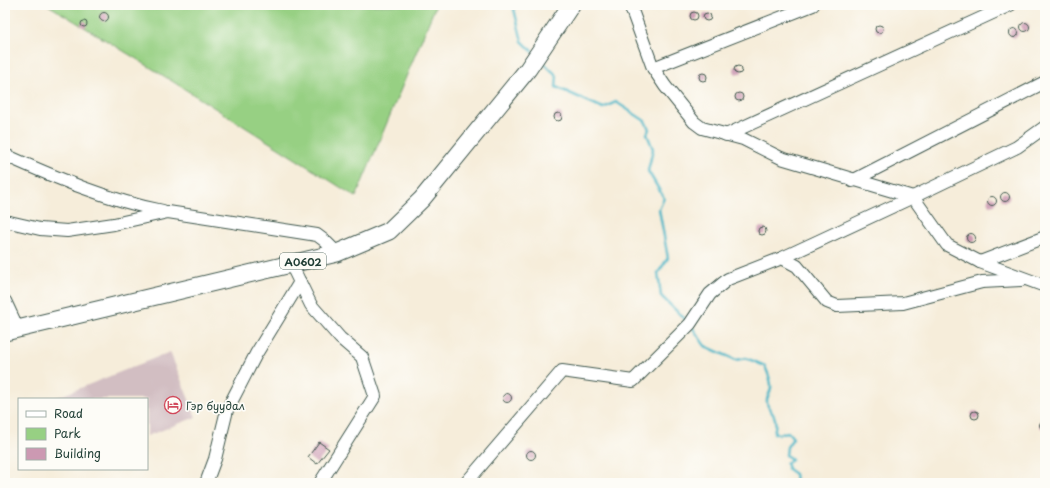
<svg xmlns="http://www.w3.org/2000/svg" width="1050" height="488" viewBox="0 0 1050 488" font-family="'Playpen Sans',sans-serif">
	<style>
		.industrial { fill: #d2bec2 }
		.green { fill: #97d083; stroke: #5b865c }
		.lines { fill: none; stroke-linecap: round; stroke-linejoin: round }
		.stream { stroke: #4cb7c8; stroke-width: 2.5 }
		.building { fill: #cc99b2 }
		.minor-casing { stroke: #3f574d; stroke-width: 14 }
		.highway-casing { stroke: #3f574d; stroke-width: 19 }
		.minor { stroke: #fff; stroke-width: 12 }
		.highway { stroke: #fff; stroke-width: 17 }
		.labels { text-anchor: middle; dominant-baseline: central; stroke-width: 3.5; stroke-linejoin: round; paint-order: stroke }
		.shield { fill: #fdfcf7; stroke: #62766e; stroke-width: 1 }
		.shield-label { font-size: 10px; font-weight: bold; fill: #1f3d34 }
		.poi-label { font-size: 11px; fill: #1f3d34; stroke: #fdfcf7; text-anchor: start }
	</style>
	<rect width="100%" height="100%" fill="#fdfcf7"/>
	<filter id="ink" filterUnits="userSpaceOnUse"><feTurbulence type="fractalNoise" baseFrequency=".025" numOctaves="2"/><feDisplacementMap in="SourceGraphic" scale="8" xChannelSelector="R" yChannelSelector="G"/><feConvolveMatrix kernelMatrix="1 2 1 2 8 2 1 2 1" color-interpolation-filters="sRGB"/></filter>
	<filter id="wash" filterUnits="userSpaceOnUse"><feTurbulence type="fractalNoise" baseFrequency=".012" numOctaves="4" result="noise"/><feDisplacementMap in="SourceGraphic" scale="16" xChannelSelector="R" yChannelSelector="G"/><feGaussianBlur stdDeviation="0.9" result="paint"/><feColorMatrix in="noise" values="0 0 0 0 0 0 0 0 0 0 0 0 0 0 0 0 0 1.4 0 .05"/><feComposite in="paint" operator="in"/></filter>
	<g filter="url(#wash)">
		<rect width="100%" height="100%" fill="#f6edda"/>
		<path class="industrial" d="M170,352l26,65 -49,19v-37h-94z"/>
		<path class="green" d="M48,5h388l-80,192 -208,-131z"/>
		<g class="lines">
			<g class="stream">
				<path d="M513,5l9,36 11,11"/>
				<path d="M541,60l16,16 -1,11 47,21 13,-6 29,19 4,8 -2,5 6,15 -5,22 16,27 -5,11 9,49 -10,15 3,23 27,26"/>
				<path d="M692,327l13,19 31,14 10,-2 19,8c2,6 7,15 6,22 0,4 -4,8 -4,12 -1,13 13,11 7,33l5,1 9,-2 5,6 -6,9 -1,8 6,5 -6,3 2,6 7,5 1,9"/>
			</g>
		</g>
		<g id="blocks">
			<g class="building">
				<circle cx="694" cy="16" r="4"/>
				<circle cx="104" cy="17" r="4.5"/>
				<circle cx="707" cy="17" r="4"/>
				<circle cx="84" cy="24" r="3"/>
				<circle cx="1025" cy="27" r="4.5"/>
				<circle cx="879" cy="29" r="4"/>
				<circle cx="1014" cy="33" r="4.5"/>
				<circle cx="738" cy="70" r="4"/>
				<circle cx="703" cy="77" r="4"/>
				<circle cx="739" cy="97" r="4"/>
				<circle cx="558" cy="117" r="4"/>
				<circle cx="1005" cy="197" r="4.5"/>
				<circle cx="992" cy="201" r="4.5"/>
				<circle cx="762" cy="231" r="4"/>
				<circle cx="971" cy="238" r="4.5"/>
				<circle cx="507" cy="398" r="4.5"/>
				<circle cx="975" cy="415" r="4"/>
				<circle cx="1043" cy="425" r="3.5"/>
				<path d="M319,442l10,7 -12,15 -9,-7z"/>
				<circle cx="531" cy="455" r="4.5"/>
			</g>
		</g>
	</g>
	<g filter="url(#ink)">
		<use href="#blocks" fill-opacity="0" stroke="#3f574d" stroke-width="1"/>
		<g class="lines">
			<g class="minor-casing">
				<g id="minor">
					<path d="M630,5l23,63 12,18 29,36 8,6 41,11 38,19 132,39 104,-50 28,-20"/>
					<path d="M653,68l160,-63"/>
					<path d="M726,135l284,-130"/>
					<path d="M5,155c51,23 103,45 158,56"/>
					<path d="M852,181l193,-99"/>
					<path d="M5,221l35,8 27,2 47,-7 54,-12 149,23 8,6 12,12"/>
					<path d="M782,258l15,8 30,36 10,4 66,-3 79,-21 39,-2"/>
					<path d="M980,262l65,-25"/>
					<path d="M291,264l20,41 29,33 22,19 13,39 -55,87"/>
					<path d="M5,301l13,28"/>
					<path d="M206,483l9,-24 12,-49 29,-56 44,-72"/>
					<path d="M466,483l96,-112 71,10 57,-57 20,-30 18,-15 54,-21 131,-61 34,48 33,17 65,24"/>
				</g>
			</g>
			<g class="highway-casing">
				<path id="highway" d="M5,332l332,-79 52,-22 33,-32 106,-130 43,-64"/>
			</g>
			<use href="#minor" class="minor"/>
			<use href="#highway" class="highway"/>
		</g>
	</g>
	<defs>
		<g id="hotel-ring" transform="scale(0.9)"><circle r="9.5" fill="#fdfcf7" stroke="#d1495b" stroke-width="1.5"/><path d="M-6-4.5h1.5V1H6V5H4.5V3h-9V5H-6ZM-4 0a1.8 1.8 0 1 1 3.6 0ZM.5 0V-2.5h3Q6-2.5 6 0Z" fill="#d1495b"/></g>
	</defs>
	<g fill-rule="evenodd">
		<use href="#hotel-ring" x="173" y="405"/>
	</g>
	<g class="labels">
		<rect class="shield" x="280" y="253" width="46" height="16" rx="3"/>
		<g class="shield-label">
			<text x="303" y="261">A0602</text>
		</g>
		<g class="poi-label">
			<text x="186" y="405">Гэр буудал</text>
		</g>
	</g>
	<rect width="1050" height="488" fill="none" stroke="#fdfcf7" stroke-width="20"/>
	<rect x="18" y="398" width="130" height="72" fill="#fdfcf7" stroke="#a4b0a9"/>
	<rect x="26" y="411" width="20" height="6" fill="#ffffff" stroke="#a4b0a9"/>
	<text x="54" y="418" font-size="12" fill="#1f3d34">Road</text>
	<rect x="26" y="428" width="20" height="12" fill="#97d083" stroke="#a4b0a9"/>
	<text x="54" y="438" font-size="12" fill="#1f3d34">Park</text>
	<rect x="26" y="448" width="20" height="12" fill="#cc99b2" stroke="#a4b0a9"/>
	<text x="54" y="458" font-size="12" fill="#1f3d34">Building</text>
</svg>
